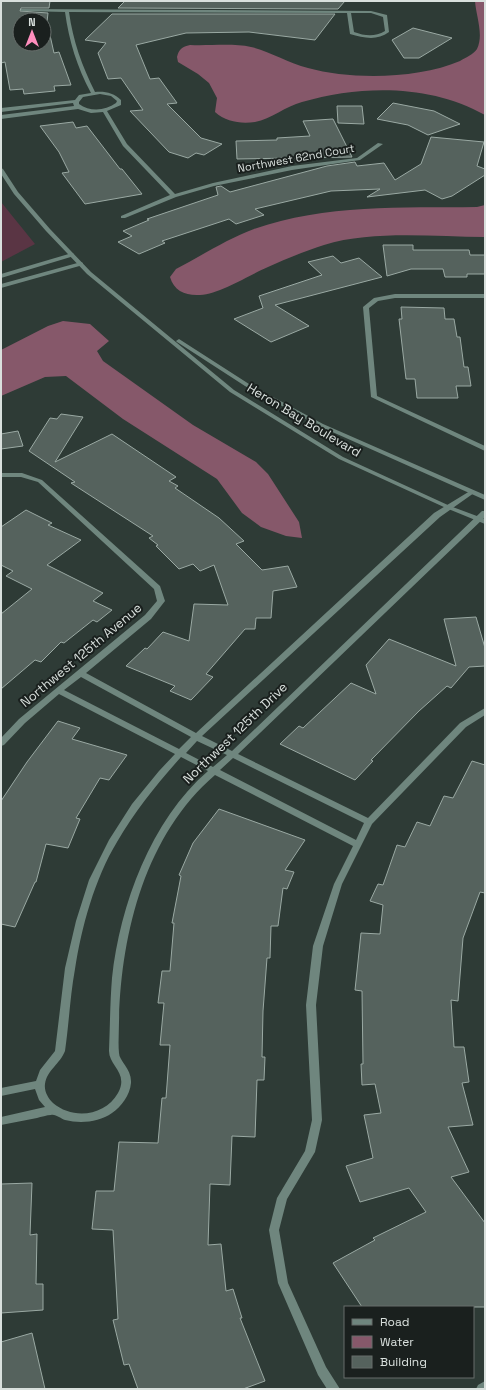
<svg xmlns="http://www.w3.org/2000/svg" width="486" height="1390" viewBox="0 0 486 1390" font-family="'Space Grotesk',sans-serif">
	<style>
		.green { fill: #5a3544 }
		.water { fill: #86586a }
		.building { fill: #55625d; stroke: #9aa9a3; fill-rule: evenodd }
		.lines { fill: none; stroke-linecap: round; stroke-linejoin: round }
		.service { fill: #6f867e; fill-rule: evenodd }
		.minor { fill: #6f867e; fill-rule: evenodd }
		.tertiary { fill: #6f867e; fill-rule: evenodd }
		.labels { text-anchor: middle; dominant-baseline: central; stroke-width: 4; stroke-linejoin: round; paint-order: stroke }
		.far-street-label { font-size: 11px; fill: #d9e0dd; stroke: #1a201e }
		.street-label { font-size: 13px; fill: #d9e0dd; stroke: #1a201e }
	</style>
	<rect width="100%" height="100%" fill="#2e3b36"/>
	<path class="green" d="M1,202l34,42 -34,18z"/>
	<g class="water">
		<path d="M475,1h10v114c-55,-31 -124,-30 -183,-13 -16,4 -31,17 -47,20 -14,2 -29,0 -40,-10l2,-14 -8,-15 -11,-9 -20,-12 -1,-5c2,-8 5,-10 13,-12 19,1 43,-2 61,2 18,4 37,16 57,21 43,12 110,11 152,-7 5,-3 14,-7 17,-12 7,-14 -1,-33 -2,-48z"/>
		<path d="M485,205v32c-51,0 -112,-7 -161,8 -19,6 -38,14 -56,22 -19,8 -48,27 -68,28 -14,1 -26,-4 -30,-18l6,-8c25,-13 51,-30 78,-40 71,-25 148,-21 223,-22z"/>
		<path d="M63,321l27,3 19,17 -12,10 6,10 90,64 63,37 12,12 31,48 3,16 -16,-2 -25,-9 -19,-14 -25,-34 -94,-60 -57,-43 -21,1 -44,19v-46l47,-24z"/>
	</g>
	<g class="building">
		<path d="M1,1h49l-1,7h-28l-1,3 28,2 -1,9 7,31 5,-1 12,33 -17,1 1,5 -31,3 -1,-5 -13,1 -5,-28 -4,1zM20,20h24v24h-24z"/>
		<path d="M125,1h220l-7,8 -220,-1z"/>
		<path d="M112,14h223l-20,26 -66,-8 -63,1 -50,12 14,34 9,-1 18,25 -10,1 34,34 21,6 -18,11 -8,-2 -8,5 -19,-6 -39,-41 13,-1 -22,-32 -13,1 -10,-26 8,-10 -21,-3z"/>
		<path d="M413,28l39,10 -33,20h-15l-12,-18z"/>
		<path d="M393,103l41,8 26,13 -32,11 -20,-10 -31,-6z"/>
		<path d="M337,106h25l2,18 -26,-1z"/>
		<path d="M333,119l19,38 -115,2 -1,-18 41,-1v-2l33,-2 -7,-15z"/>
		<path d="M73,122l3,6 11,-2 33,43h2l20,25 -57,10 -23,-31 7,-1 -10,-20 -19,-26z"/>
		<path d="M431,137l53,5 -7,24 8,3v6l-33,21 -10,3 -17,-9 -58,7 13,-8 -49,2 -76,18 9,6 -28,9 -7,-5 -67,22 3,2 -26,11 -21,-12 14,-6 -9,-5 26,-11 -2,-1 71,-24 -2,-8 5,-1 9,6 97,-26 28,-4 2,4 27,-3 11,17 26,-16z"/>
		<path d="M383,245h30v5h56l1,5h15v19h-18v3h-22l-2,-8h-32l-24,7z"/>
		<path d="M333,256l8,7 18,-5 23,19 -107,28 34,21 -38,16 -37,-23 29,-11 -4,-12 63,-21 -14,-13z"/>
		<path d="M401,307l43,1 1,11h9l3,18h3l4,30h4l3,19h-15l2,12h-41l-2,-19h-9l-7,-60h3z"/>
		<path d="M61,414l22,3 -28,45 57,-28 64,43 -7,4 9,5 -3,2 44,30 25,23 -8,3 26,26 26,-4 9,21 -24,4 -2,27h-15l-1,11h-10l-39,45 7,3 -22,23 -21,-9 5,-5 -49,-20 19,-18 2,1 16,-17 26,9 5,-37 34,1 -14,-40 -14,6 -7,-7 -14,5 -23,-23 2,-1 -9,-7 4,-2 -82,-53 4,-1 -46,-31 21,-33 7,1z"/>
		<path d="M18,431l5,15 -22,3v-15z"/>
		<path d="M26,510l26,13 -4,2 33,15 -34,25 56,28 -10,8 19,9 -15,12 -4,-2 -29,23 -3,-1 -20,20 -6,-2 -34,29v-75l31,-25 -26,-13 7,-5 -12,-6v-38z"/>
		<path d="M476,617l9,31v18l-16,1 -18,21 -4,-2 -28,25 -48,49 2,1 -18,19 -75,-36 19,-18 4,2 48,-45 25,11 -10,-29 23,-26 67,27 -12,-47z"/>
		<path d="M58,721l22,7 -8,11 55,16 -18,25 -9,-2 -24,40 4,1 -12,29 -22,-4 -10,38h-1l-20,45 -14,-3v-123l26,-39z"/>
		<path d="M472,761l13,4v128l-5,-1 -17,46 -5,63 -7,-1 3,47h10l5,35 -7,1 11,42 -25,2 21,45 -18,5 34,46v84h-123l-29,-44 42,-23 -2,-2 53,-26 -17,-24 -49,14 -14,-36 27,-8 -9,-43 17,-2 -6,-29 -13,1 -1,-21h2l-1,-73 -7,-1 6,-57 19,1 3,-29 -13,-4 8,-17 5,1 14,-40 8,2 12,-25 13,4 14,-30 9,2z"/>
		<path d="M219,809l86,31 -20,30 9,2 -7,17 -4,-1 -5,38h-7l-1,32h-3l-4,53 -1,46h3l-1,23h-7l-2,57 -23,-1 -2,49 -20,-1 -2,61 13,-1 5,47 7,-2 9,29h-2l25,63 -22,8h-105l-9,-25 -5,1 -11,-45 5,-1 -5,-89 -21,-1 4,-38h18l5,-49 39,1 4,-45h4l4,-53h-10l4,-42h-6l4,-32h8l4,-48h-2l9,-47 -2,-1 14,-32z"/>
		<path d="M32,1183l-2,52 7,-1 -1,50h7v26l-42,3v-129z"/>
		<path d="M32,1333l13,56h-44v-47z"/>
	</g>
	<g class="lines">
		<g class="service">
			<path d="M72,253l2,1v2l-73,22v-4z"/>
			<path d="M81,262l2,1v2l-82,23v-4z"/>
		</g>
		<g class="minor">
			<path d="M21,9l350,2 16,4 2,17c-12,9 -25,6 -39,2l-3,-21 -278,-1c4,29 13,54 26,80 10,-1 19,1 26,8v5l-14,6 20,33 48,50 38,-11 79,-17 65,-8 21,-15 5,1 -23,16 -68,10 -78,16 -38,11 -51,21h-4v-2l49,-21 -47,-49 -20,-34 -12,1 -13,-4 -77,10v-4l73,-9 -1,-3 -72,9v-4l74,-8 4,-5 12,-2c-14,-26 -22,-52 -26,-81l-42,-1h-2zM351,13h20l12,4 2,14c-10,6 -20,5 -31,1zM100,94l11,2 6,5 -1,2c-11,8 -26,9 -37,1v-2l4,-5z"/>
			<path d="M395,294h90v4h-90l-17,3 -9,7 8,88 108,50v5l-114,-54 -8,-90 11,-9z"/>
			<path d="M1,473h21l20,7 118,106 5,15 -14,18 -65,54 110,60 238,-220 36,-22h4l1,1 -1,1 -34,24 -238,219 30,15 250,-240h3v6l-247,237 130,64 92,-95 25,-15v7l-19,12 -94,97 -30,60 -19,62 -7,59 6,115 -7,32 -28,47 -8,31 9,53 38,84 14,22h-13l-9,-14 -40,-92 -9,-53 8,-32 28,-47 7,-31 -6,-115 7,-59 21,-62 19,-38 -138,-71c-70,60 -94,159 -96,247 0,10 -1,21 0,31 0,8 13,16 12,30 -1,12 -10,24 -19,30 -13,9 -31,11 -47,7 -4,-1 -9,-6 -14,-5 -4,0 -10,2 -14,3 -12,2 -24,5 -36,7v-8l44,-10 -6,-7 -4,-11 -34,7v-8l35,-7 4,-11 15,-19 10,-83 11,-47 13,-41 20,-40 23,-36 27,-33 16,-17 -116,-60 -34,29 -21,22 -3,1v-8l18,-19 126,-104 12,-14 -3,-12 -116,-107 -17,-5h-20zM81,677l110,60 -12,12 -115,-59zM197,741l30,14 -14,12 -27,-14zM181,757l27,14c-57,49 -88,134 -96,207 -2,24 -2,49 -3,73 0,15 20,22 9,42 -13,23 -45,27 -65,10 -5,-5 -9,-12 -8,-19 2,-14 15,-20 20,-33 4,-27 5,-55 10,-82 6,-41 20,-91 42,-127 18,-31 40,-58 64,-85zM233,758l131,65 -8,17 -136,-70z"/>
			<path d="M485,1381v8h-9l2,-4z"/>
		</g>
		<g class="tertiary">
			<path d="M1,168l2,1 15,23 32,37 41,43 143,118 109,67 107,49 35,13v5l-39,-16 -107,-49 -109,-67 -143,-118 -41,-43 -32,-37 -13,-20z"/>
			<path d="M179,339l70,45 74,40 162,71v5l-166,-74 -74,-40 -68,-44 -1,-1z"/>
		</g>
	</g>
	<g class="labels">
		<g class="far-street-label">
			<text transform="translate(296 158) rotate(-10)">Northwest 62nd Court</text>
		</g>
		<g class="street-label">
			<text transform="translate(304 420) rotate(31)">Heron Bay Boulevard</text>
			<text transform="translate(81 655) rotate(-40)">Northwest 125th Avenue</text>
			<text transform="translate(235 733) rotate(-44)">Northwest 125th Drive</text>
		</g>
	</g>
	<rect width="486" height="1390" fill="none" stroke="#d9e0dd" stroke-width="4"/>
	<rect x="344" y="1306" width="130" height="72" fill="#1a201e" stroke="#666d6a"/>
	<rect x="352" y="1319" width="20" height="6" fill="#6f867e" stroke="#666d6a"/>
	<text x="380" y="1326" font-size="12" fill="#d9e0dd">Road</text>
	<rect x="352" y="1336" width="20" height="12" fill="#86586a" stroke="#666d6a"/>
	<text x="380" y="1346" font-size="12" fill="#d9e0dd">Water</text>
	<rect x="352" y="1356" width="20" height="12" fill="#55625d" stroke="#666d6a"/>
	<text x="380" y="1366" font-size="12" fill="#d9e0dd">Building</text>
	<g transform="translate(32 32)"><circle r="19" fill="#1a201e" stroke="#666d6a"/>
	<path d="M0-3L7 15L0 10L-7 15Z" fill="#fe8ebd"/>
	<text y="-6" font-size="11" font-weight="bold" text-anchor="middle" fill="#d9e0dd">N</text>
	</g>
</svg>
